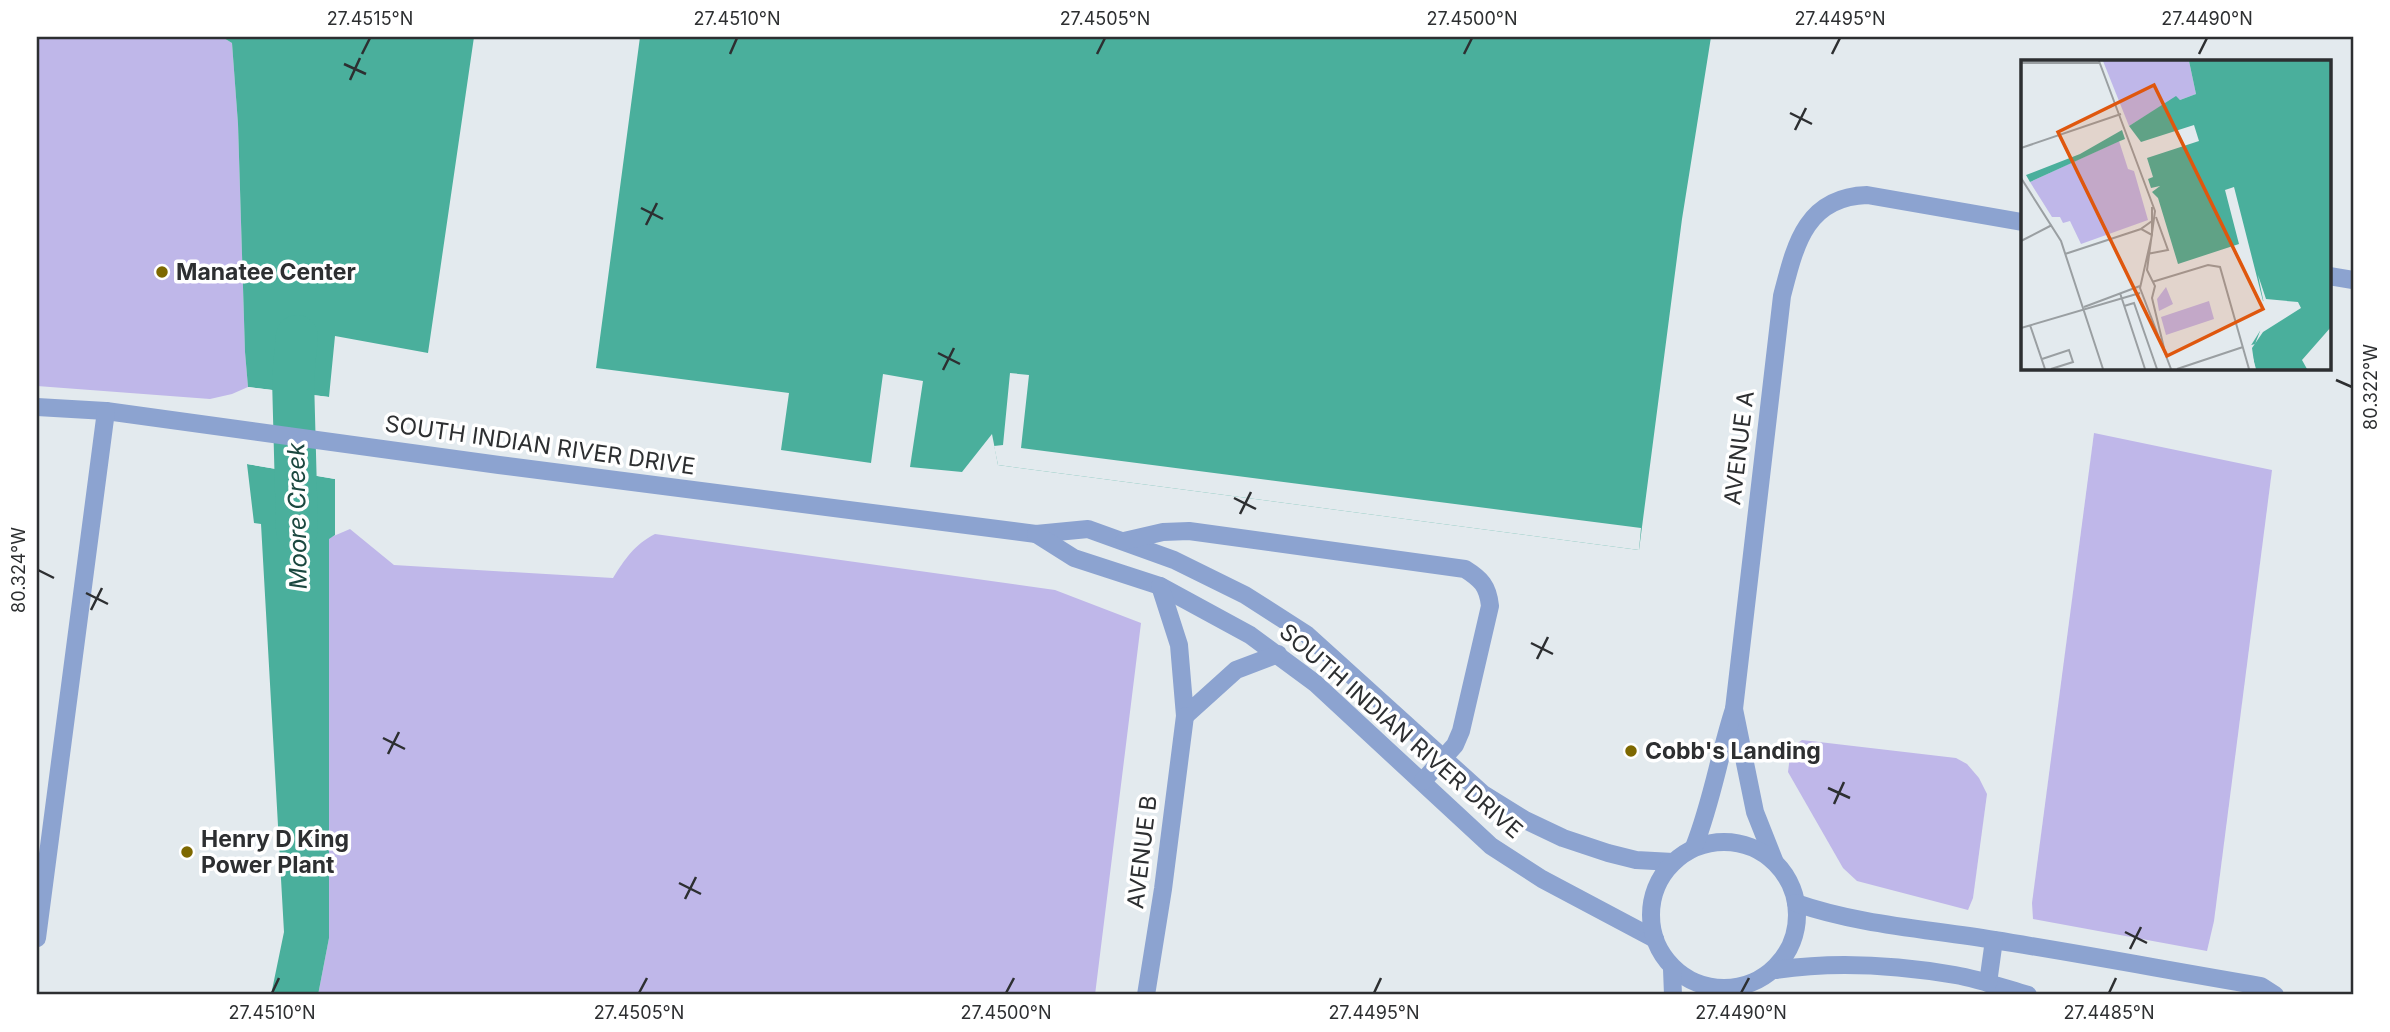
<svg xmlns="http://www.w3.org/2000/svg" width="2390" height="1032" viewBox="0 0 2390 1032" font-family="Inter,sans-serif">
	<style>
		.green { fill: #bfb7e9 }
		.water { fill: #4aaf9c }
		.pier { fill: #e3eaee }
		.lines { fill: none; stroke-linecap: round; stroke-linejoin: round }
		.canal { stroke: #4aaf9c; stroke-width: 42 }
		.minor { stroke: #8ca3d0; stroke-width: 18 }
		.ticks { fill: none; stroke: #2d2f31; stroke-width: 2.5 }
		.poi-dot { fill: #7d6800; stroke: #fff; stroke-width: 2.5 }
		.labels { text-anchor: middle; dominant-baseline: central; stroke-width: 7; stroke-linejoin: round; paint-order: stroke }
		.poi-label { font-size: 23px; font-weight: bold; fill: #2d2f31; stroke: #fff; text-anchor: start }
		.street-label { font-size: 23px; fill: #2d2f31; stroke: #fff }
		.water-label { font-size: 24px; font-style: italic; fill: #1b473f; stroke: #fff }
		.inset-road { fill: none; stroke: #9a9fa2; stroke-width: 2 }
		.view { fill: #df570e; fill-opacity: 0.15; stroke: #df570e; stroke-width: 3.5 }
		.inset-edge { fill: none; stroke: #2d2f31; stroke-width: 3.5 }
		.neatline { fill: none; stroke: #2d2f31; stroke-width: 2.5 }
		.ticks-label { font-size: 18px; text-anchor: middle; fill: #2d2f31 }
	</style>
	<rect width="100%" height="100%" fill="#e3eaee"/>
	<g class="green">
		<path d="M37,37h185l10,6 6,81 7,228 3,35 -16,7 -22,5 -173,-13z"/>
		<path d="M2094,433l178,37 -58,451 -7,30 -174,-32 -1,-16z"/>
		<path d="M350,529l44,36 219,13c12,-19 21,-33 42,-44l400,56 86,33 -46,372h-777l11,-57v-400z"/>
		<path d="M1802,740l154,18 11,6 12,14 8,16 -14,104 -5,12 -111,-29 -14,-13 -55,-96 3,-24z"/>
	</g>
	<g class="water">
		<path d="M222,37h252l-46,316 -93,-17 -6,61 -81,-10 -3,-35 -7,-228 -6,-81z"/>
		<path d="M640,37h1071l-29,182 -43,331 -641,-85 -6,-31 -30,38 -52,-5 13,-86 -40,-7 -12,89 -90,-13 8,-57 -193,-25z"/>
		<path d="M247,464l88,15v56l-6,4v399l-11,57h-47l13,-63 -23,-408 -7,-1z"/>
	</g>
	<g class="pier">
		<path d="M1010,373l19,2 -8,73 620,80 -2,22 -641,-85 -4,-19 9,-1z"/>
		<path d="M248,387l81,10 1,4 -82,-10z"/>
		<path d="M247,461l87,14 1,4 -88,-15z"/>
	</g>
	<g class="lines">
		<path class="canal" d="M297,336l-4,42 4,152"/>
		<g class="minor">
			<path d="M2329,276l24,4"/>
			<path d="M37,407l69,4 393,54 537,69 52,-5 86,31 71,35 61,39 177,160 42,26 38,18 45,15 28,7 37,2"/>
			<path d="M1036,534l38,24 86,28 90,49 65,48 176,163 51,33 113,60"/>
			<path d="M1124,541l39,-9 26,-1 276,38c16,10 23,17 25,37l-29,125 -6,14 -32,36"/>
			<path d="M1160,586l19,59 6,71 51,-46 42,-16"/>
			<path d="M1734,709l21,103 19,48"/>
			<circle cx="1724" cy="915" r="73"/>
			<path d="M1694,847c18,-45 25,-92 40,-138l48,-413c13,-50 23,-99 85,-101l155,27"/>
			<path d="M1796,903c63,22 132,26 198,37 89,14 178,31 267,46l14,9"/>
			<path d="M37,938l69,-527"/>
			<path d="M1672,969l1,26"/>
			<path d="M1776,970c59,-9 120,-5 179,5 24,4 49,13 73,20"/>
			<path d="M1988,983l6,-43"/>
			<path d="M1146,995l17,-106 22,-173"/>
		</g>
	</g>
	<path class="ticks" d="M362,54l8,-16M730,54l7,-16M1097,54l8,-16M1464,54l8,-16M1832,54l8,-16M2199,54l8,-16M344,64l22,10M350,80l10,-22M1790,113l22,11M1795,130l11,-22M641,208l22,11M646,225l11,-22M938,353l22,11M943,370l11,-22M2336,380l16,7M1234,498l22,11M1240,514l11,-22M38,570l16,8M86,593l22,11M91,610l11,-22M1531,643l22,11M1537,659l11,-22M383,738l22,11M388,754l11,-22M1828,788l22,10M1834,804l10,-22M679,883l22,11M685,899l11,-22M2125,932l22,11M2130,949l11,-22M272,993l7,-15M639,993l8,-15M1006,993l8,-15M1374,993l7,-15M1741,993l8,-15M2109,993l7,-15"/>
	<g class="poi-dot">
		<circle cx="162" cy="272" r="7"/>
		<circle cx="1631" cy="751" r="7"/>
		<circle cx="187" cy="852" r="7"/>
	</g>
	<g class="labels">
		<g class="poi-label">
			<text x="176" y="272">Manatee Center</text>
			<text x="1645" y="751">Cobb's Landing</text>
			<text x="201" y="839">Henry D King<tspan x="201" dy="26">Power Plant</tspan></text>
		</g>
		<g class="street-label">
			<text transform="translate(540 445) rotate(8)">SOUTH INDIAN RIVER DRIVE</text>
			<text transform="translate(1739 448) rotate(-83)">AVENUE A</text>
			<text transform="translate(1401 731) rotate(41)">SOUTH INDIAN RIVER DRIVE</text>
			<text transform="translate(1142 852) rotate(-83)">AVENUE B</text>
		</g>
		<g class="water-label">
			<text transform="translate(297 516) rotate(-91)">Moore Creek</text>
		</g>
	</g>
	<g transform="translate(2021 60)">
		<rect width="310" height="310" fill="#e3eaee"/>
		<path d="M82,1h86l7,33 -16,6 -4,-3 -47,29zM98,81l9,28 6,2 14,49 -67,24 -11,-23 -7,2 -3,-6h-8l-22,-35zM145,227l7,17 -14,7 -2,-12zM188,241l5,18 -48,16 -5,-18z" fill="#bfb7e9"/>
		<path d="M168,1h142v266l-29,33 5,9h-51l-6,-22 10,-16 38,-23 -35,-7 -29,-114 -9,3 14,54 -61,20 -20,-66 -6,-6 8,-6 -9,2 -3,-9 5,-2 -6,-19 52,-17 -5,-16 -53,17 -12,-16 47,-30 4,4 16,-6zM101,70l3,9 -5,2 -90,41 -4,-7 54,-21z" fill="#4aaf9c"/>
		<path d="M237,215l8,24 32,3 3,6 -38,24 -11,16 3,21 -7,-23 7,-2 7,-18 32,-17 -30,-5z" fill="#e3eaee"/>
		<path class="inset-road" d="M78,1l56,150 -8,59 8,16 -3,12 12,50M0,3h79M0,88l100,-34M0,118l40,63 42,128M131,147v28l-12,53 31,81M131,175l-11,-6 11,-8M0,181l31,-16M44,194l76,-25M126,194l21,-4 -12,-33M131,222l56,-17 12,2 29,102M99,233l25,76M103,246l10,-3 23,66M63,247l56,-21M9,265l15,44M0,268l119,-35M21,299l27,-9 4,12 -22,7M156,309l66,-22"/>
		<path class="view" d="M133,25l109,224 -96,47 -109,-224z"/>
		<rect width="310" height="310" class="inset-edge"/>
	</g>
	<rect width="2390" height="1032" fill="none" stroke="#ffffff" stroke-width="77"/>
	<rect x="38" y="38" width="2314" height="955" class="neatline"/>
	<g class="ticks-label">
		<text x="370" y="25">27.4515°N</text>
		<text x="737" y="25">27.4510°N</text>
		<text x="1105" y="25">27.4505°N</text>
		<text x="1472" y="25">27.4500°N</text>
		<text x="1840" y="25">27.4495°N</text>
		<text x="2207" y="25">27.4490°N</text>
		<text transform="translate(2371 387) rotate(-90)" y="6">80.322°W</text>
		<text transform="translate(19 570) rotate(-90)" y="6">80.324°W</text>
		<text x="272" y="1019">27.4510°N</text>
		<text x="639" y="1019">27.4505°N</text>
		<text x="1006" y="1019">27.4500°N</text>
		<text x="1374" y="1019">27.4495°N</text>
		<text x="1741" y="1019">27.4490°N</text>
		<text x="2109" y="1019">27.4485°N</text>
	</g>
</svg>
